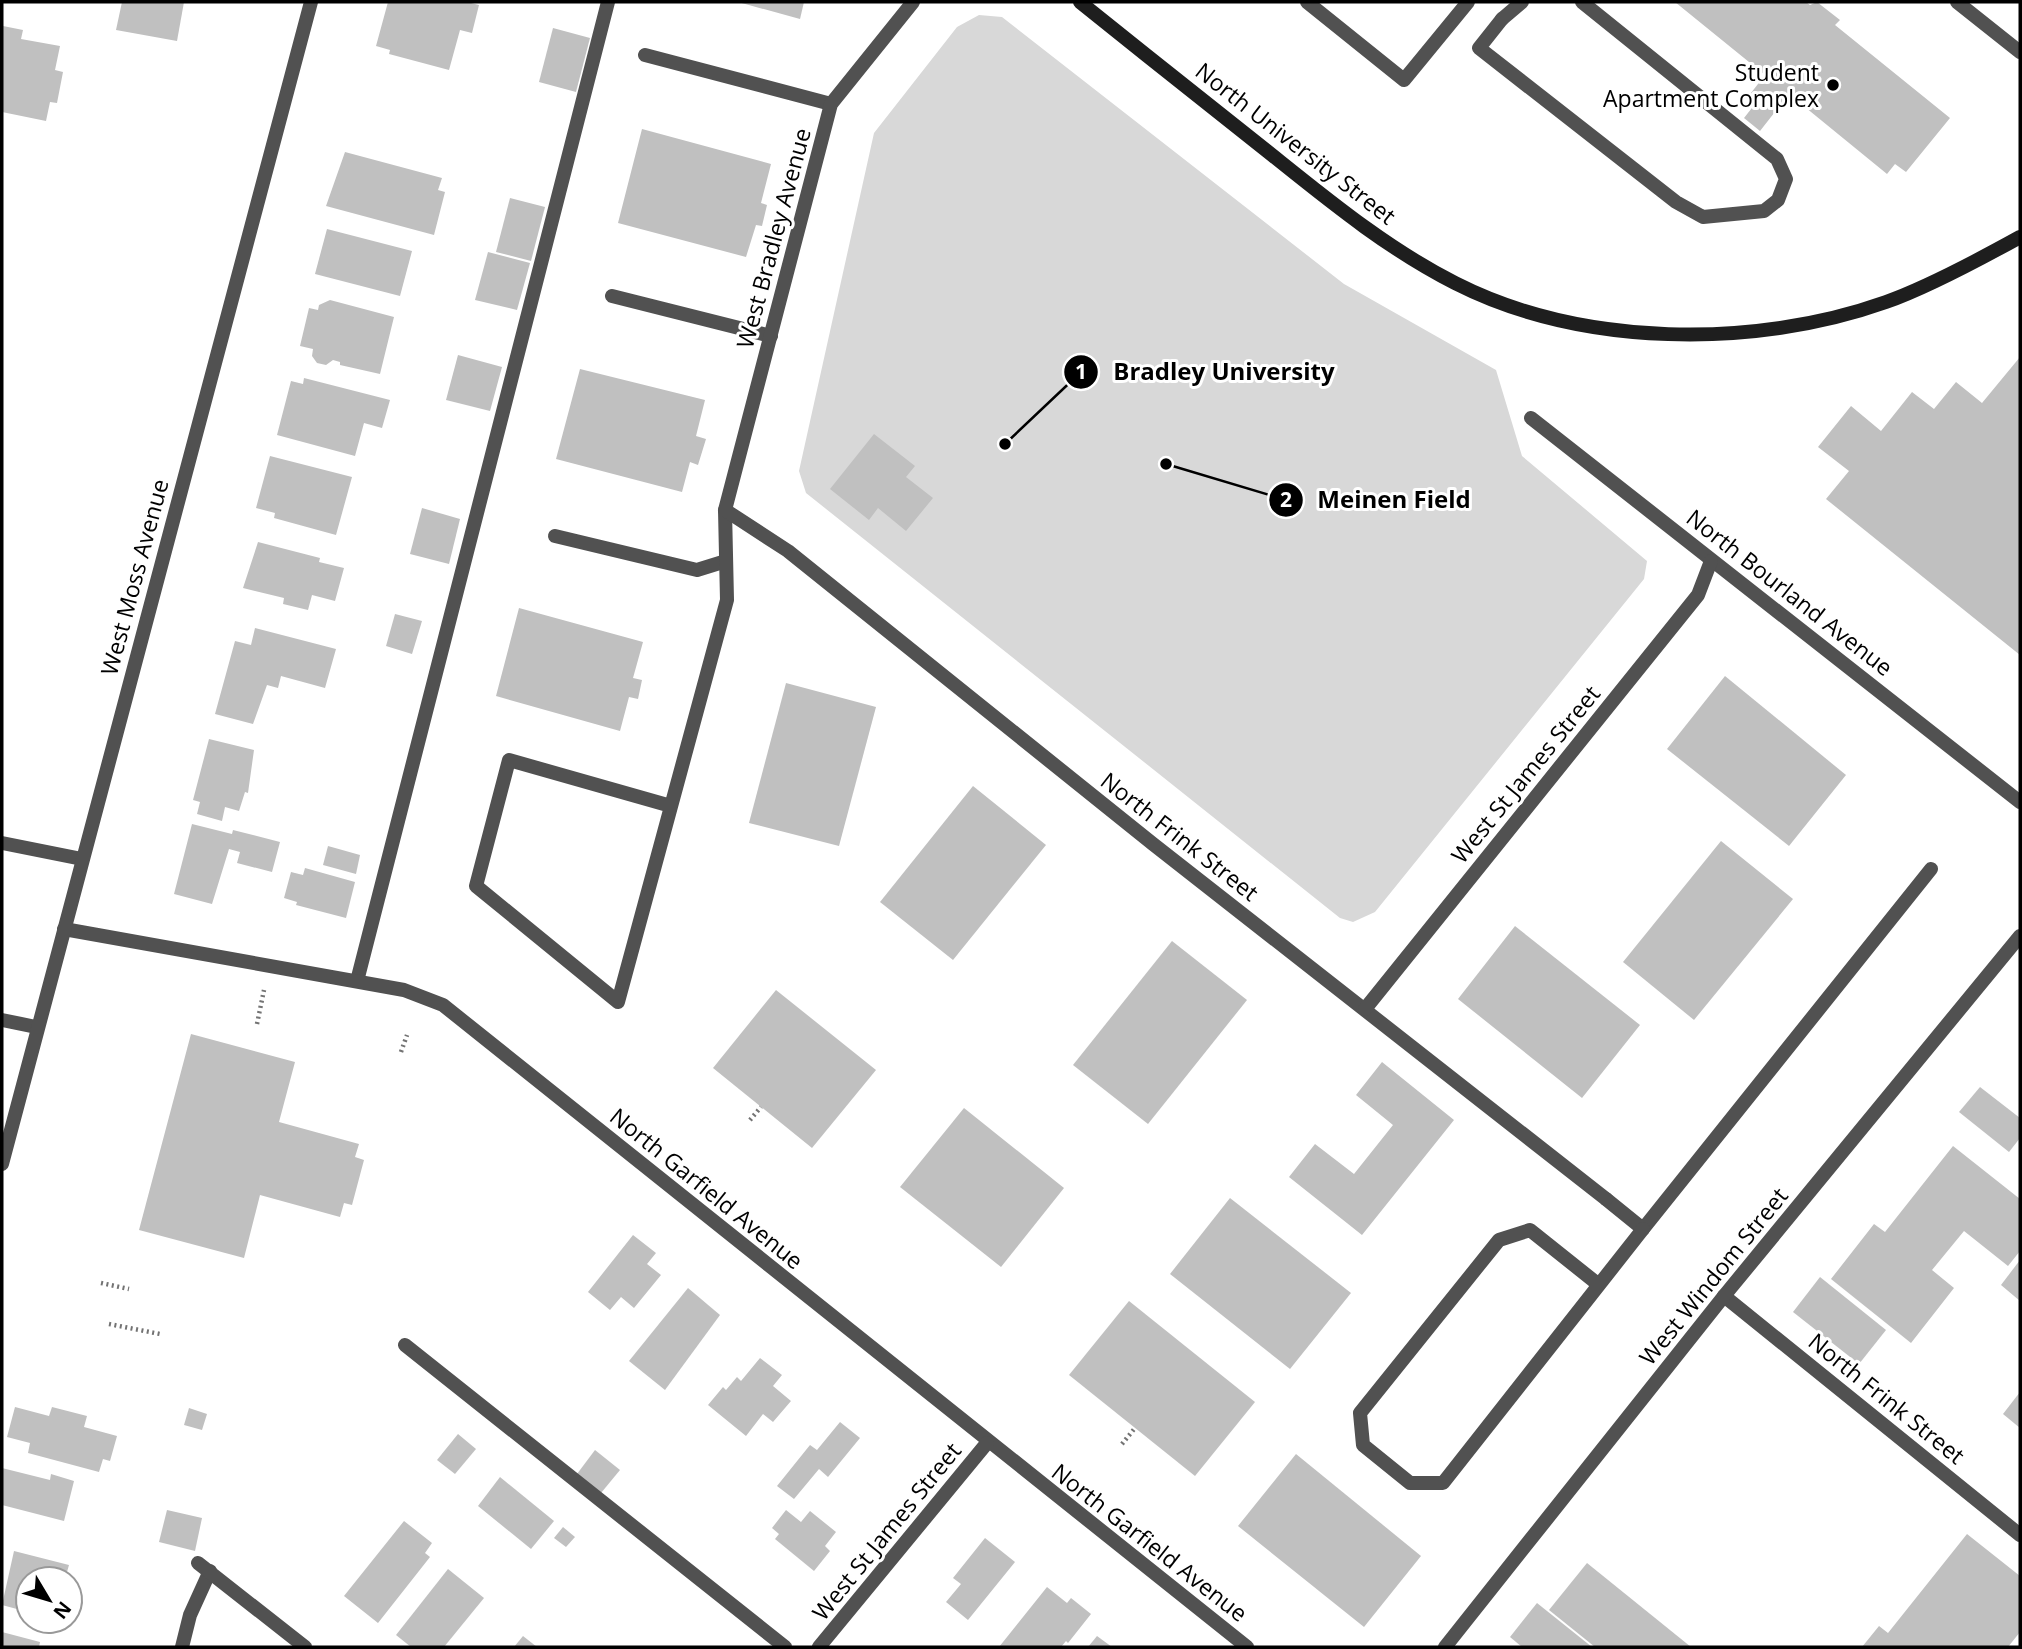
<svg xmlns="http://www.w3.org/2000/svg" width="2022" height="1649" viewBox="0 0 2022 1649" font-family="'Open Sans',sans-serif">
	<style>
		.green { fill: #d8d8d8 }
		.building { fill: #c0c0c0 }
		.lines { fill: none; stroke-linecap: round; stroke-linejoin: round }
		.path { stroke: #737373; stroke-width: 4.5; stroke-dasharray: 2 3.5; stroke-linecap: butt }
		.service { stroke: #515151; stroke-width: 14 }
		.minor { stroke: #515151; stroke-width: 14 }
		.tertiary { stroke: #515151; stroke-width: 14 }
		.secondary { stroke: #1e1e1e; stroke-width: 14 }
		.poi-dot { fill: #000; stroke: #fff; stroke-width: 2.5 }
		.labels { text-anchor: middle; dominant-baseline: central; stroke-width: 6; stroke-linejoin: round; paint-order: stroke }
		.poi-label { font-size: 23px; fill: #000; stroke: #fff; text-anchor: end }
		.street-label { font-size: 23px; fill: #000; stroke: #fff }
		.leader { fill: none; stroke: #000; stroke-width: 2.5 }
		.callout-dot { fill: #000; stroke: #fff; stroke-width: 2.5 }
		.mark-label { font-size: 21px; text-anchor: middle; font-weight: bold; fill: #fff }
		.callout-label { font-size: 24px; text-anchor: middle; font-weight: bold; fill: #000; stroke: #fff; stroke-width: 6; stroke-linejoin: round; paint-order: stroke }
	</style>
	<rect width="100%" height="100%" fill="#fff"/>
	<path class="green" d="M979,15l23,2 342,267 152,86 26,86 125,105 -3,18 -269,333 -22,10 -13,-4 -534,-425 -7,-22 75,-338 83,-106z"/>
	<g class="building">
		<path d="M122,2h62l-7,39 -61,-11z"/>
		<path d="M388,2h79l12,3 -7,28 -12,-3 -11,40 -60,-16 1,-4 -14,-4z"/>
		<path d="M738,2h66l-4,17z"/>
		<path d="M1675,2h131l4,3 7,-3 23,18 -5,5 115,93 -44,54 -11,-8 -8,10 -98,-80 -29,37 -16,-13 11,-14 -8,-6 18,-23z"/>
		<path d="M3,26l20,4 -2,9 39,7 -5,24 8,2 -6,31 -7,-1 -4,19 -44,-9z"/>
		<path d="M553,28l37,10 -14,54 -37,-10z"/>
		<path d="M642,129l129,35 -10,39 6,2 -5,21 -6,-1 -10,32 -128,-34z"/>
		<path d="M345,152l97,26 -4,12 7,2 -11,43 -108,-29z"/>
		<path d="M510,198l35,9 -14,54 -35,-9z"/>
		<path d="M327,229l85,22 -12,45 -85,-22z"/>
		<path d="M488,252l42,11 -13,47 -42,-10z"/>
		<path d="M330,300l64,17 -14,57 -40,-9v-3l-7,-2 -7,5 -9,-2 -5,-7 1,-7 -13,-3 9,-38 9,2 1,-5z"/>
		<path d="M458,355l44,12 -12,44 -44,-11z"/>
		<path d="M2020,357v298l-194,-156 23,-28 -31,-24 33,-41 30,25 31,-39 22,17 22,-27 26,21z"/>
		<path d="M580,369l125,31 -9,36 10,3 -8,26 -8,-3 -8,30 -126,-33z"/>
		<path d="M304,378l86,22 -8,28 -18,-5 -9,33 -78,-21 14,-54 12,3z"/>
		<path d="M874,434l41,32 -9,11 27,21 -27,33 -28,-23 -9,12 -39,-31z"/>
		<path d="M270,456l82,21 -16,58 -62,-17 1,-5 -19,-5z"/>
		<path d="M422,508l38,11 -11,45 -39,-10z"/>
		<path d="M258,542l62,16 -1,4 25,6 -9,33 -23,-6 -4,15 -25,-6 1,-6 -41,-10z"/>
		<path d="M519,608l124,34 -10,36 9,2 -4,19 -9,-2 -9,34 -124,-35z"/>
		<path d="M395,614l27,7 -10,33 -26,-8z"/>
		<path d="M255,628l81,21 -11,39 -44,-12 -3,12 -11,-3 -14,39 -38,-10 20,-73 16,4z"/>
		<path d="M1725,676l121,99 -57,71 -122,-97z"/>
		<path d="M786,683l90,24 -37,139 -90,-23z"/>
		<path d="M209,739l45,11 -6,43 -3,-1 -6,19 -14,-4 -3,14 -25,-7 3,-12 -7,-2z"/>
		<path d="M973,786l73,59 -93,115 -73,-58z"/>
		<path d="M192,824l40,10 1,-4 47,12 -8,30 -35,-9 3,-11 -11,-3 -17,55 -38,-10z"/>
		<path d="M1721,841l72,58 -99,121 -71,-58z"/>
		<path d="M328,846l32,9 -4,19 -33,-9z"/>
		<path d="M305,868l50,14 -9,36 -50,-13 1,-3 -13,-4 7,-26 12,3z"/>
		<path d="M1515,926l125,99 -58,73 -124,-99z"/>
		<path d="M1172,941l75,59 -99,124 -75,-59z"/>
		<path d="M776,990l100,80 -64,78 -99,-80z"/>
		<path d="M191,1034l104,28 -16,60 80,22 -4,13 9,3 -12,45 -8,-2 -4,14 -80,-22 -16,63 -105,-28z"/>
		<path d="M1382,1062l72,58 -92,115 -73,-58 26,-33 39,30 39,-49 -37,-30z"/>
		<path d="M1980,1087l40,31v20l-11,14 -50,-40z"/>
		<path d="M964,1108l100,80 -63,79 -101,-80z"/>
		<path d="M1953,1146l67,53v52l-12,15 -44,-35 -32,39 22,18 -43,55 -80,-64 43,-55 11,8z"/>
		<path d="M1230,1198l121,95 -61,76 -120,-95z"/>
		<path d="M633,1235l23,18 -9,11 14,11 -27,33 -13,-11 -11,13 -22,-18z"/>
		<path d="M2020,1260v41l-19,-16z"/>
		<path d="M1820,1277l66,53 -27,34 -66,-52z"/>
		<path d="M688,1288l32,27 -55,75 -36,-29z"/>
		<path d="M1129,1301l126,101 -60,74 -126,-101z"/>
		<path d="M760,1358l22,17 -9,11 18,15 -18,21 -10,-8 -17,22 -38,-31 15,-18 3,3 11,-13 4,4z"/>
		<path d="M2020,1392v36l-17,-14z"/>
		<path d="M15,1407l34,9 3,-9 35,9 -3,11 33,9 -7,25 -7,-2 -4,13 -71,-19 2,-10 -23,-6z"/>
		<path d="M189,1408l18,6 -5,16 -18,-5z"/>
		<path d="M840,1422l20,16 -32,39 -9,-8 -25,30 -17,-13 33,-41 7,5z"/>
		<path d="M458,1434l18,15 -21,25 -18,-14z"/>
		<path d="M595,1450l25,20 -19,23 -24,-19z"/>
		<path d="M1296,1454l125,102 -57,71 -126,-101z"/>
		<path d="M2,1468l48,12 1,-6 23,7 -10,40 -62,-16z"/>
		<path d="M500,1477l54,44 -23,28 -53,-43z"/>
		<path d="M167,1510l35,8 -7,33 -36,-9z"/>
		<path d="M786,1510l15,12 9,-11 26,21 -11,14 5,5 -16,20 -39,-32 4,-5 -7,-6z"/>
		<path d="M404,1521l28,22 -7,10 5,4 -52,66 -34,-27z"/>
		<path d="M563,1527l12,10 -9,10 -12,-9z"/>
		<path d="M1967,1534l53,42v56l-12,15h-146l17,-21 9,7z"/>
		<path d="M985,1538l30,24 -47,58 -22,-18 15,-18 -8,-6z"/>
		<path d="M14,1551l55,14 -4,14h-37v33l-26,-7z"/>
		<path d="M1587,1563l104,84h-96l-46,-37z"/>
		<path d="M448,1569l36,29 -40,49h-33l-15,-12z"/>
		<path d="M1047,1587l20,16 4,-5 20,16 -23,29 -2,-2 -5,6h-62z"/>
		<path d="M1537,1603l55,44h-70l-12,-10z"/>
		<path d="M2,1632l38,10 -1,5h-37z"/>
		<path d="M523,1636l14,11h-23z"/>
		<path d="M1097,1636l15,11h-24z"/>
	</g>
	<g class="lines">
		<g class="path">
			<path d="M257,1024l7,-34"/>
			<path d="M401,1052l6,-17"/>
			<path d="M750,1120l11,-13"/>
			<path d="M101,1283l28,6"/>
			<path d="M109,1324l51,10"/>
			<path d="M1122,1444l13,-16"/>
		</g>
		<g class="service">
			<path d="M1307,2l97,78 64,-78"/>
			<path d="M1502,19l-23,29 197,154 27,15 61,-6 14,-11 8,-21 -9,-20 -195,-157"/>
			<path d="M645,55l186,49"/>
			<path d="M612,296l159,40"/>
			<path d="M555,536l142,34 29,-9"/>
			<path d="M671,806l-162,-46 -33,126 142,116 109,-402 -2,-90"/>
			<path d="M2,843l80,16"/>
			<path d="M357,981l251,-979"/>
			<path d="M2,1020l34,7"/>
			<path d="M1606,1199l37,30 288,-360"/>
			<path d="M1599,1285l-69,-55 -31,10 -139,173 3,32 47,38h33l200,-254"/>
			<path d="M405,1345l380,302"/>
			<path d="M182,1647l8,-32 20,-44"/>
		</g>
		<g class="minor">
			<path d="M913,2l-82,102 -106,406 63,41 365,293 453,355"/>
			<path d="M1957,2l63,50"/>
			<path d="M1502,19l20,-17"/>
			<path d="M1531,418l489,384"/>
			<path d="M64,929l340,61 39,15 804,642"/>
			<path d="M1365,1009l333,-414 13,-34"/>
			<path d="M1724,1296l296,239"/>
			<path d="M198,1563l107,84"/>
			<path d="M819,1647l168,-204"/>
			<path d="M1445,1647l279,-351 296,-360"/>
		</g>
		<path class="tertiary" d="M2,1164l309,-1162"/>
		<path class="secondary" d="M1080,2c62,50 125,100 187,149 60,48 119,97 188,132 126,64 299,66 431,19 40,-14 96,-44 134,-65"/>
	</g>
	<circle class="poi-dot" cx="1833" cy="85" r="7"/>
	<g class="labels">
		<g class="poi-label">
			<text x="1819" y="72">Student<tspan x="1819" dy="26">Apartment Complex</tspan></text>
		</g>
		<g class="street-label">
			<text transform="translate(1296 143) rotate(38)">North University Street</text>
			<text transform="translate(773 238) rotate(-75)">West Bradley Avenue</text>
			<text transform="translate(134 577) rotate(-75)">West Moss Avenue</text>
			<text transform="translate(1790 592) rotate(38)">North Bourland Avenue</text>
			<text transform="translate(1525 774) rotate(-51)">West St James Street</text>
			<text transform="translate(1180 836) rotate(38)">North Frink Street</text>
			<text transform="translate(707 1188) rotate(39)">North Garfield Avenue</text>
			<text transform="translate(1713 1276) rotate(-51)">West Windom Street</text>
			<text transform="translate(1887 1398) rotate(39)">North Frink Street</text>
			<text transform="translate(886 1531) rotate(-51)">West St James Street</text>
			<text transform="translate(1150 1542) rotate(38)">North Garfield Avenue</text>
		</g>
	</g>
	<path class="leader" d="M1005 444L1081 372M1166 464L1286 500"/>
	<g class="callout-dot">
		<circle cx="1005" cy="444" r="7"/>
		<circle cx="1166" cy="464" r="7"/>
		<circle cx="1081" cy="372" r="18"/>
		<circle cx="1286" cy="500" r="18"/>
	</g>
	<g class="mark-label">
		<text x="1081" y="379">1</text>
		<text x="1286" y="507">2</text>
	</g>
	<g class="callout-label">
		<text x="1224" y="380">Bradley University</text>
		<text x="1394" y="508">Meinen Field</text>
	</g>
	<rect width="2022" height="1649" fill="none" stroke="#000000" stroke-width="7"/>
	<g transform="translate(49 1600) rotate(128)"><circle r="33" fill="#ffffff" stroke="#999999" stroke-width="2"/>
	<path d="M0-5L12 26L0 18L-12 26Z" fill="#000000"/>
	<text y="-10" font-size="19" font-weight="bold" text-anchor="middle" fill="#000000">N</text>
	</g>
</svg>
